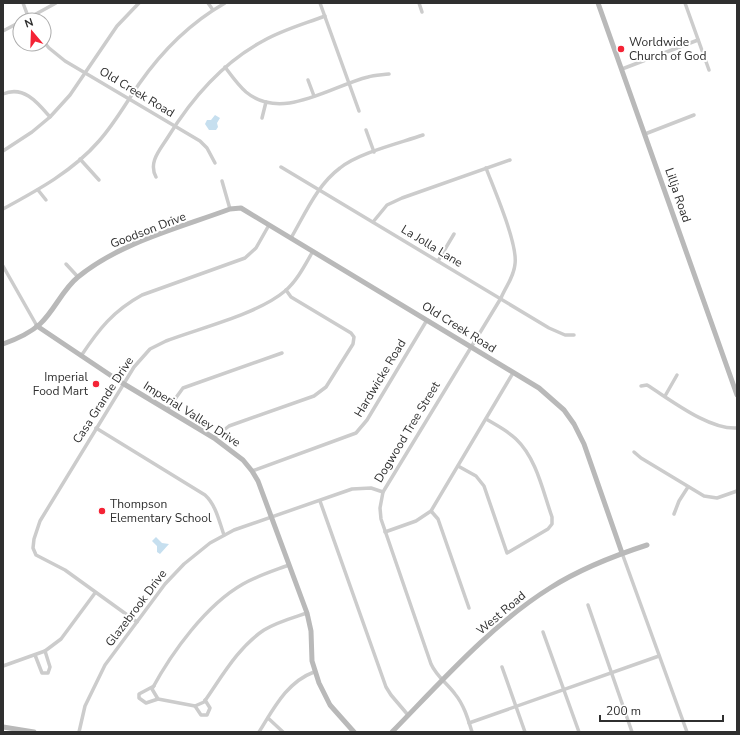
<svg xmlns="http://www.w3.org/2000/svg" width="740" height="735" viewBox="0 0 740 735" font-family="'Nunito Sans',sans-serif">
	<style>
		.water { fill: #c6dfef }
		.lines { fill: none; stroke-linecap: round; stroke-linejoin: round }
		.street { stroke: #ccc; stroke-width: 3.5 }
		.secondary { stroke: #b9b9b9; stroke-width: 5 }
		.poi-dot { fill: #f42335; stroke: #fff; stroke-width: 1.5 }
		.labels { text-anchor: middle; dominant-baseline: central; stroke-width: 4; stroke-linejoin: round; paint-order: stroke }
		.poi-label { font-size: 12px; fill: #2f2f2f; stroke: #fff; text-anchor: start }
		.street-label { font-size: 12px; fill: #2f2f2f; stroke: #fff }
	</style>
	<rect width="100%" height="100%" fill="#fff"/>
	<g class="water">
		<path d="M215,115l5,3 -3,5 1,4 -2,3h-7l-4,-6 2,-4h4z"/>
		<path d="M156,537l6,6 7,1 -9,10 -3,-2v-6l-5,-5z"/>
	</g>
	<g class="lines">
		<g class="street">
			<path d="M23,3l6,16"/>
			<path d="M208,3l5,7"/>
			<path d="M320,3l39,108"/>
			<path d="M419,3l3,9"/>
			<path d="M685,3l24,67"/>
			<path d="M25,20l31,-17"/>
			<path d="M3,31l17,-9"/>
			<path d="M44,42l5,6 16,13 135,80 7,7 8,15"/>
			<path d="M225,67c6,8 13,18 21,25 36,30 85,-6 122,-15 6,-2 14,-2 21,-3"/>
			<path d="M622,69l76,-29"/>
			<path d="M308,80l6,16"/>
			<path d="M3,94c21,-9 35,9 47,23"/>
			<path d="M262,118l4,-16"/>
			<path d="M366,130l8,22"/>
			<path d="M645,134l49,-19"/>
			<path d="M3,151l29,-19 18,-15 20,-22 47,-69 22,-23"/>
			<path d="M80,159l19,21"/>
			<path d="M281,167l268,161 16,7h9"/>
			<path d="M156,177c-8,-15 4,-27 12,-40 24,-39 54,-74 95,-96 19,-11 41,-17 62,-25"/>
			<path d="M222,181l8,28"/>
			<path d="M38,190l8,10"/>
			<path d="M3,209c35,-19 70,-38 96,-68 16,-18 27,-38 40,-57 23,-33 51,-61 86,-81"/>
			<path d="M373,222l14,-17 15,-7 108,-38"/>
			<path d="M291,238c14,-24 26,-53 49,-70 18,-15 60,-25 83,-33"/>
			<path d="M438,261l16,-27"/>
			<path d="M66,264l12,13"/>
			<path d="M3,266l34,60"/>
			<path d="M81,356c18,-27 32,-45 61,-61l103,-37 11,-10 13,-23"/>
			<path d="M641,386l6,-1c24,15 62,45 90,43"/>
			<path d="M665,396l12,-21"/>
			<path d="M167,410l16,-22 99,-35"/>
			<path d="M96,428l109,67c11,10 14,26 19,40"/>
			<path d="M214,438l15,-12 85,-30 12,-9 27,-43 1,-7 -3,-4 -60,-36 -5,-7"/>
			<path d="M634,452l7,6 63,38 13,2 20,-7"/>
			<path d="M458,466l18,10 8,10 23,67 41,-24 4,-5v-7c-9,-25 -15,-58 -36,-78 -8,-8 -20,-14 -30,-20"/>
			<path d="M252,471l104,-38 11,-13 60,-100"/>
			<path d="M320,501l66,186 5,8 17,20"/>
			<path d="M431,511l7,8 31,89"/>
			<path d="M674,514l5,-13 9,-14"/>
			<path d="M385,532l31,-11 15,-10 82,-138"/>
			<path d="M622,553l65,179"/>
			<path d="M289,565c-16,6 -32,11 -46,19 -37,21 -71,68 -91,105l6,10 37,7 9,-4c17,-24 34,-55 60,-72 13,-8 28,-12 43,-17"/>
			<path d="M588,605l44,127"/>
			<path d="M137,622l-72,-52 -29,-15 -3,-7 1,-9 6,-18 94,-154 16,-18 16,-8c34,-13 92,-27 119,-50 12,-10 20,-26 28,-40"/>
			<path d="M543,632l36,100"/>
			<path d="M35,655l7,18h6l2,-6 -5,-16"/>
			<path d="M3,666l42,-15 16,-12 34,-46"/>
			<path d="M502,667l23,65"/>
			<path d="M154,686l-15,8v4l7,5 12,-4"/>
			<path d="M195,706l6,9h6l3,-7 -5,-8"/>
			<path d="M268,718l15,14"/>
			<path d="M469,723l190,-67"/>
			<path d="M79,732l6,-26 20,-41 60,-81 19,-20 26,-21 24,-13 118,-41 19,-1 12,4"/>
			<path d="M259,732c15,-24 28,-50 55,-60"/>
			<path d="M472,732c-4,-13 -8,-27 -17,-38 -8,-11 -18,-17 -24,-30l-50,-145 -1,-11 3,-16 118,-194c5,-12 13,-21 14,-34 3,-20 -21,-75 -29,-96"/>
		</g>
		<g class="secondary">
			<path d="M598,3l139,392"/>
			<path d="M37,326l82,55 95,57 29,22 9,11 6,10 49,132 4,18 1,30 7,22 11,22 24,27"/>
			<path d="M3,344c14,-5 26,-10 37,-20 15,-14 22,-34 38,-47 43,-35 101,-49 152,-68l11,-1 298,180 25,22 10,14 10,20 38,109"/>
			<path d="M3,727l31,5"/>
			<path d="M392,732c48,-49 100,-108 158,-144 30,-19 63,-32 97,-43"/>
		</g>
	</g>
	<g class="poi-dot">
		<circle cx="621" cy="49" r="4"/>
		<circle cx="96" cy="384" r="4"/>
		<circle cx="102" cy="511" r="4"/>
	</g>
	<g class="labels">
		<g class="poi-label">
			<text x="629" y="42">Worldwide<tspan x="629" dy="14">Church of God</tspan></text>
			<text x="88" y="377" text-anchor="end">Imperial<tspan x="88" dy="14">Food Mart</tspan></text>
			<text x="110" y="504">Thompson<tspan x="110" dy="14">Elementary School</tspan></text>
		</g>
		<g class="street-label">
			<text transform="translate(137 92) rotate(31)">Old Creek Road</text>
			<text transform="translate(678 195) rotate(71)">Lillja Road</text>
			<text transform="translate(148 230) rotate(-21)">Goodson Drive</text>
			<text transform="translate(432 246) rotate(31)">La Jolla Lane</text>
			<text transform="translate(459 327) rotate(32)">Old Creek Road</text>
			<text transform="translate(380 378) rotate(-59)">Hardwicke Road</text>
			<text transform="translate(103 400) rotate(-57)">Casa Grande Drive</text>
			<text transform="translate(192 414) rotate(32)">Imperial Valley Drive</text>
			<text transform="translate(407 432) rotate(-59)">Dogwood Tree Street</text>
			<text transform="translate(136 608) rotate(-53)">Glazebrook Drive</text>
			<text transform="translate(501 613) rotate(-40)">West Road</text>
		</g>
	</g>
	<rect width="740" height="735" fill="none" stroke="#2f2f2f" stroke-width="8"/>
	<g transform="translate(32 32) rotate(341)"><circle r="19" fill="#ffffff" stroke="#acacac"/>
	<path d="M0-3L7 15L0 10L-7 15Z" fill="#f42335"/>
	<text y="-6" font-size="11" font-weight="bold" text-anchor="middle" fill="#2f2f2f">N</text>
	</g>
	<path d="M600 715v6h123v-6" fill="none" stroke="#2f2f2f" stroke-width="2"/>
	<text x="606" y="715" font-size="12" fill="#2f2f2f" stroke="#ffffff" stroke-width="3" paint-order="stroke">200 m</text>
</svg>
